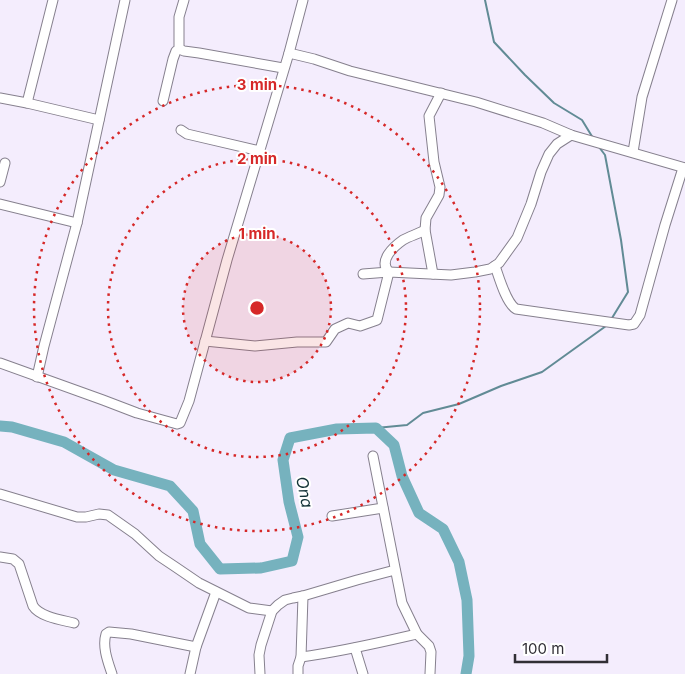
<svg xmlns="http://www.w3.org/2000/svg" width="685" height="674" viewBox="0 0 685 674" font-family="Inter,sans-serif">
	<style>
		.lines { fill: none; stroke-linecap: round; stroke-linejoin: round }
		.stream { stroke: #618b95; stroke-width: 2 }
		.river { stroke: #76b2be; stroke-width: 11 }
		.minor-casing { stroke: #86808e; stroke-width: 11 }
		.minor { stroke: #fff; stroke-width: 9 }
		.ring { fill: none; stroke: #d62828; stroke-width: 2.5; stroke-dasharray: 2.5 5 }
		.labels { text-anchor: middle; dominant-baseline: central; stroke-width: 4; stroke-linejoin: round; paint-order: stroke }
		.water-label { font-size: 16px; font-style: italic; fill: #133237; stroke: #fff }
		.centre { fill: #d62828; stroke: #fff; stroke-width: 2.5 }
		.ring-label { font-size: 15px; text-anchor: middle; font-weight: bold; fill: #d62828; stroke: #fff; stroke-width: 4; stroke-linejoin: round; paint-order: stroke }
	</style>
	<rect width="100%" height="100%" fill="#f4edfd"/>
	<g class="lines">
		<g class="stream">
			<path d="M485,0l9,42 31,33 29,28 28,17 11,18"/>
			<path d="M599,147l6,8 16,85 7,52 -16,26"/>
			<path d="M376,428l31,-3 16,-12 36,-9 42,-18 41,-14 64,-46"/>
		</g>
		<path class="river" d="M0,426l12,1 52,15 50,28 56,16 23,25 7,33 20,25 41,-1 31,-7 6,-24 -9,-35 -6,-42 7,-22 47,-9 39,-1 18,17 8,31 17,37 24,16 16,33 8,38 2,56 -3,18"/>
		<g class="minor-casing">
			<g id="minor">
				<path d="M179,49l5,2 15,2 84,15"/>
				<path d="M289,53l25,6 36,12 126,31 67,21 28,12 114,33"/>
				<path d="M0,98l27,5 72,17"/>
				<path d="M163,101l10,-42 3,-8 3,-2v-32l5,-17"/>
				<path d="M27,103l26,-103"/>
				<path d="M181,130l6,4 73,17"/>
				<path d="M633,152l9,-55 30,-97"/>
				<path d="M0,182l5,-19"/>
				<path d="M0,204l77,19"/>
				<path d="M495,266c4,11 11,37 21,43l113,16 5,-1 6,-9 25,-90 18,-57"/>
				<path d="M363,274l26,-2 62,3 24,-3 15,-3 9,-6 18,-25 14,-34 10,-32 8,-18 8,-10 14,-9"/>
				<path d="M433,274l-8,-44 1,-12 13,-23 1,-8 -6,-25 -5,-46 12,-23"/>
				<path d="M205,341l50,5 42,-4h29l9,-13 13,-6 12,3 17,-6 12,-48c-11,-11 4,-25 14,-32 7,-4 15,-6 22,-10"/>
				<path d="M0,363l103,37 34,13 40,11 3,-1 9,-22 38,-141 62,-207 14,-53"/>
				<path d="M37,377l7,-31 33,-123 48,-223"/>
				<path d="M373,456l29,147 15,31 12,12 2,6 -1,22"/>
				<path d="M0,494l77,23h9l13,-3 9,1 27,19 24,22 15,10 25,17 50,25 23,3"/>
				<path d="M332,516l51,-8"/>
				<path d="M0,557l13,2 6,5 14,42c7,11 29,14 41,17"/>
				<path d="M355,648l8,26"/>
				<path d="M301,657c39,-5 77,-14 116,-23"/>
				<path d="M112,674c-4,-12 -10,-27 -6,-40l3,-2 22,2 65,13"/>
				<path d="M190,674l6,-27 20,-55"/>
				<path d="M260,674l-1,-19 2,-10 11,-34 6,-6 7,-5 8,-2 10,-2 54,-16 38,-10"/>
				<path d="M298,674v-8l3,-9 2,-61"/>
			</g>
		</g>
		<use href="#minor" class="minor"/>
	</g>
	<circle cx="257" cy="308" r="74" fill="#d62828" fill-opacity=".12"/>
	<g class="ring">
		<circle cx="257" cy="308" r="74"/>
		<circle cx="257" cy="308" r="149"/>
		<circle cx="257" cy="308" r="223"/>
	</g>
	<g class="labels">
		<g class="water-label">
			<text transform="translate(305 492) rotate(79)">Ona</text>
		</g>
	</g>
	<circle cx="257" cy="308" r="8" class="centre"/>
	<g class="ring-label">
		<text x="257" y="90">3 min</text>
		<text x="257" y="164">2 min</text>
		<text x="257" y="239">1 min</text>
	</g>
	<path d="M515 654v8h92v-8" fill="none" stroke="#312f35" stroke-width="2.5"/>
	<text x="522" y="654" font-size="15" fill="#312f35" stroke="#ffffff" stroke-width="4" paint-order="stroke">100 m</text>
</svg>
